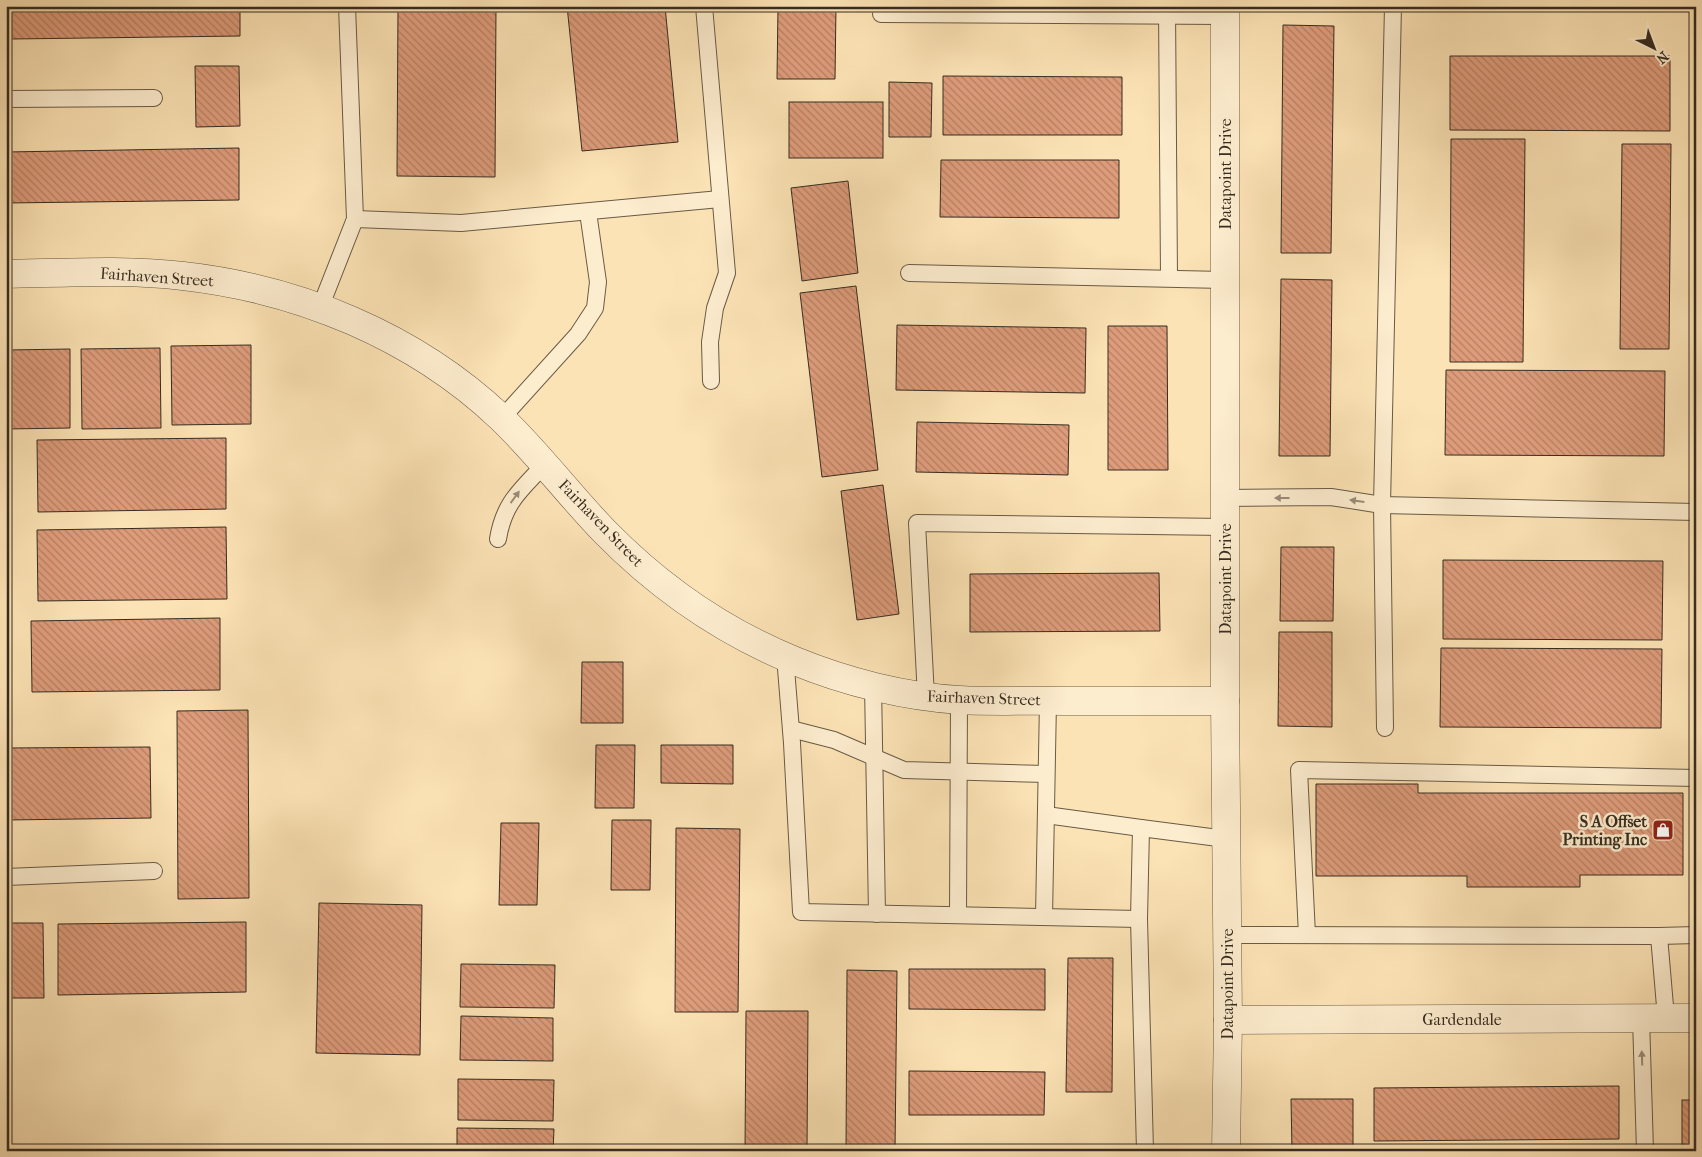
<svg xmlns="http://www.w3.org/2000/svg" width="1702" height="1157" viewBox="0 0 1702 1157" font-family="'IM FELL French Canon',serif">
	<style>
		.building { fill: url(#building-back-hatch); stroke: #372c20 }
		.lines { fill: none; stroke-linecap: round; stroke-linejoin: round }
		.service-casing { stroke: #685a45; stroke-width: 18 }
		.minor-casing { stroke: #685a45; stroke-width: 29 }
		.service { stroke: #fdedcf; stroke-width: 16 }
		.minor { stroke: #fdedcf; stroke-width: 28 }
		.oneway { fill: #9a8c78 }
		.labels { text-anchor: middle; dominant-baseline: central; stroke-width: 5; stroke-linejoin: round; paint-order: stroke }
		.street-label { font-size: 16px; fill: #372c20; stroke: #fdedcf }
		.poi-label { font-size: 16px; font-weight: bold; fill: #372c20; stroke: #fdedcf; text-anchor: end }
	</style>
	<defs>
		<pattern id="building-back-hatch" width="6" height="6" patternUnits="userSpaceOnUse" patternTransform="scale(1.25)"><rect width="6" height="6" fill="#de9c7b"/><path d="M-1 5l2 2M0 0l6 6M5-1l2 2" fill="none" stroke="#b57f64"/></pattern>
	</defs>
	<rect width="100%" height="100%" fill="#fce3b5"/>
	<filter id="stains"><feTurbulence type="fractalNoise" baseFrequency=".004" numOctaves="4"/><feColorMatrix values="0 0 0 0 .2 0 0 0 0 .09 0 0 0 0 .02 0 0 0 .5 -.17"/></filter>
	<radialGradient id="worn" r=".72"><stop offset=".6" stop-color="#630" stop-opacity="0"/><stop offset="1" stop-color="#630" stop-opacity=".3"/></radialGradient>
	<g class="building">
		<path d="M12,6h228v30l-228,3z"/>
		<path d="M398,6h98l-1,171 -98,-1z"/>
		<path d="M567,6h98l13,136 -96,9z"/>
		<path d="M778,6h58l-1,73h-58z"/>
		<path d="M1283,25l51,1 -3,227h-50z"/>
		<path d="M1450,56h220v75l-220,-1z"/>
		<path d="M195,66h44l1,60 -44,1z"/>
		<path d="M943,76l179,1v58h-179z"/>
		<path d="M889,82l43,1 -1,54h-42z"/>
		<rect x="789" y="102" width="94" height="56"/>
		<path d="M1451,139h74l-2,223h-73z"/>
		<path d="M1622,144h49l-2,205h-49z"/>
		<path d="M239,148v52l-233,3v-51z"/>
		<path d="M941,160h178v58l-179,-1z"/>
		<path d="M848,181l10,92 -56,8 -11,-93z"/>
		<path d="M1281,279l51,1 -2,176h-51z"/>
		<path d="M856,286l22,184 -56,7 -22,-184z"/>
		<path d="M897,325l189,3 -1,65 -189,-3z"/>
		<path d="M1108,326h59l1,144h-60z"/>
		<path d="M251,345v79l-79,1 -1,-79z"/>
		<path d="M160,348l1,80 -79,1 -1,-80z"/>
		<path d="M70,349v79l-64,1v-79z"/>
		<path d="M1446,370l219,1 -1,85 -219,-1z"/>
		<path d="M917,422l152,3 -1,50 -152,-3z"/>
		<path d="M226,438v71l-188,3 -1,-72z"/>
		<path d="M883,485l16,129 -42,6 -16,-129z"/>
		<path d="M226,527l1,72 -189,2 -1,-71z"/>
		<path d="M1281,547h53l-1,74h-53z"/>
		<path d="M1443,560l220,1 -1,79 -219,-1z"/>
		<path d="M1159,573l1,58 -190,1v-58z"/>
		<path d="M220,618v72l-188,2 -1,-71z"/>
		<path d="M1279,632h53v95l-54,-1z"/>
		<path d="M1441,648l221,1 -1,79 -221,-1z"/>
		<path d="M582,662h41v61h-42z"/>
		<path d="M248,710l1,188 -71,1 -1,-188z"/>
		<path d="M596,745h39l-1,63h-39z"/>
		<path d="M661,745h72v39l-72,-1z"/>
		<path d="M150,747l1,71 -145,2v-72z"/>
		<path d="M1316,784h102v9h265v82h-103v12h-113v-11h-151z"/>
		<path d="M612,820h39l-1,70h-39z"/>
		<path d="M501,823h38l-2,82h-38z"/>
		<path d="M676,828l64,1 -2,183h-63z"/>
		<path d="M319,903l103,2 -2,150 -104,-2z"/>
		<path d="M246,922v70l-188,3v-71z"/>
		<path d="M6,923h37l1,75h-38z"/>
		<path d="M1068,958h45l-1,134h-46z"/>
		<path d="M461,964l94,1 -1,43 -94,-1z"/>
		<path d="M909,969h136v41l-136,-1z"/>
		<path d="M847,970l50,1 -2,180h-49z"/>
		<path d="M746,1011h62l-1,140h-62z"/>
		<path d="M461,1016l92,2v43l-93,-1z"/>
		<path d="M909,1071l136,1 -1,43h-135z"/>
		<path d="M458,1079l96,1 -1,41 -95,-1z"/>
		<path d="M1619,1086v53l-245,2v-53z"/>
		<path d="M1291,1099h62v52h-61z"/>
		<rect x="1682" y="1100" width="14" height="51"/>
		<path d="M457,1128l97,1 -1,22h-96z"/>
	</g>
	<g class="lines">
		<g class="service-casing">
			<g id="service">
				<path d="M704,6l23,267 -12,35 -5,34 1,39"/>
				<path d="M1167,6l2,272"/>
				<path d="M881,14l344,2"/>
				<path d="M6,99l148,-1"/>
				<path d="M355,219l106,4 259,-24"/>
				<path d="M909,273l315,7"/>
				<path d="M320,308l35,-89 -8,-213"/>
				<path d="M502,418l76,-84 17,-26 3,-26 -10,-70"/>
				<path d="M1225,498l106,-1 51,8 314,7"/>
				<path d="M498,539c6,-37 23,-49 47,-75"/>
				<path d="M785,656l7,87 9,169 338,7"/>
				<path d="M873,685l4,229"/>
				<path d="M926,697l-9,-174 308,4"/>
				<path d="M1385,728l-3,-223 11,-499"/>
				<path d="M791,729l43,11 70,30 142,4"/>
				<path d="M1046,815l95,13"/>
				<path d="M6,877l148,-6"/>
				<path d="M958,915l1,-215"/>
				<path d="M1044,917l4,-216"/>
				<path d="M1227,935l432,1 7,82"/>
				<path d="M1307,935l-8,-165 397,8"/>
				<path d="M1659,936l37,-1"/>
				<path d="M1641,1018l4,133"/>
				<path d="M1145,1151l-6,-232 2,-91 85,11"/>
			</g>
		</g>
		<g class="minor-casing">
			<g id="minor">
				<path d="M1225,6v695l3,319 -2,131"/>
				<path d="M6,274c59,-1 119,-5 177,2 116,13 231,60 317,141 38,36 69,78 105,115 54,55 119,100 190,129 51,21 111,36 165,39 36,2 73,0 109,1 52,0 104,0 156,0"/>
				<path d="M1228,1020l468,-2"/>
			</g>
		</g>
		<use href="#service" class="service"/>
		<use href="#minor" class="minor"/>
	</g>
	<defs><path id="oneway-solid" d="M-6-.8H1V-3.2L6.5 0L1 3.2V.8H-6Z" transform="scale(1.25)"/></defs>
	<g class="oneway">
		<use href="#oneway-solid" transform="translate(515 497) rotate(-54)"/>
		<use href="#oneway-solid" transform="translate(1282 498) rotate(180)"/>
		<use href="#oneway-solid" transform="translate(1357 501) rotate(-172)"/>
		<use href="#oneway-solid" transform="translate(1642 1058) rotate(-92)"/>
	</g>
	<defs>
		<g id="shop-square" transform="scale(1.125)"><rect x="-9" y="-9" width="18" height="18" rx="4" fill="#8f2418" stroke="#fdedcf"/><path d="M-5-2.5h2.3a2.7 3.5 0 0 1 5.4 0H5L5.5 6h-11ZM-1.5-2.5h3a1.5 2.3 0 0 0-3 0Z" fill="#fff"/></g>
	</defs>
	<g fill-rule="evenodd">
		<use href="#shop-square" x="1663" y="830"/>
	</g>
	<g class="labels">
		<g class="street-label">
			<text transform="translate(1225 174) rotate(-90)">Datapoint Drive</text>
			<text transform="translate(157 277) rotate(4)">Fairhaven Street</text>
			<text transform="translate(601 523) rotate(46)">Fairhaven Street</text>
			<text transform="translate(1225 579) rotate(-90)">Datapoint Drive</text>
			<text transform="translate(984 698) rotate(2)">Fairhaven Street</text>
			<text transform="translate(1227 984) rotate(-90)">Datapoint Drive</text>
			<text x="1462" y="1019">Gardendale</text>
		</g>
		<g class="poi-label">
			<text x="1647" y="821">S A Offset<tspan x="1647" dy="18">Printing Inc</tspan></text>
		</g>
	</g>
	<rect width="1702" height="1157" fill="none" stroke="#fce3b5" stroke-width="25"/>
	<rect x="8" y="8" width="1687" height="1142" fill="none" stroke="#372c20" stroke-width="2.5"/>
	<rect x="12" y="12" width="1677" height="1132" fill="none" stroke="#372c20"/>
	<g transform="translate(1654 48) rotate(138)" stroke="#fdedcf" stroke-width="4" paint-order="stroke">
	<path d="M0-4L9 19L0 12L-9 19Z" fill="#372c20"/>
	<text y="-8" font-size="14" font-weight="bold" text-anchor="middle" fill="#372c20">N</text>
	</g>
	<rect width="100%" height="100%" filter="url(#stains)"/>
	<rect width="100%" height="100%" fill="url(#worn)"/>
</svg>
